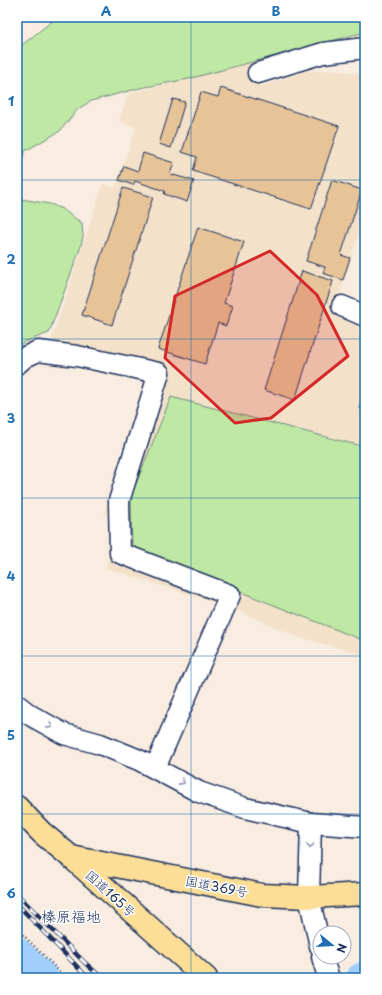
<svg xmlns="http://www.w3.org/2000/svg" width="382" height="995" viewBox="0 0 382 995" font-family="'Playpen Sans','Klee One',sans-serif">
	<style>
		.built { fill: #f3e1ca }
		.green { fill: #bfe8a4; stroke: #6d8c81 }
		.water { fill: #a0cffc; stroke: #6b8fbd }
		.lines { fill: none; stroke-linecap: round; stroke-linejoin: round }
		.river { stroke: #a0cffc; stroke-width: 30 }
		.building { fill: #e6c497; stroke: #1b2f5e }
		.street-casing { stroke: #1b2f5e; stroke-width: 23 }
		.highway-casing { stroke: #1b2f5e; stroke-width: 25 }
		.path { stroke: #1b2f5e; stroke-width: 2.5; stroke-dasharray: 1 3; stroke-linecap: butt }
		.street { stroke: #fff; stroke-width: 20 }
		.highway { stroke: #fcde96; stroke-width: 22 }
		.rail-casing { stroke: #1b2f5e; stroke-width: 4.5 }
		.rail { stroke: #fff; stroke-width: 3; stroke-dasharray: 9; stroke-linecap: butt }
		.oneway { stroke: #8d97ae }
		.marked { fill: #d62828; fill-opacity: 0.2; stroke: #d62828; stroke-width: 3; stroke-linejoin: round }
		.grid { fill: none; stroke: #1f6fb2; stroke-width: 1; stroke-opacity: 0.55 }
		.labels { text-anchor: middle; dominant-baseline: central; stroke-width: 3; stroke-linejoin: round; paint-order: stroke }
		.street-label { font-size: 13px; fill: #1b2f5e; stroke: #fff }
		.quarter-label { font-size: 15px; fill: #1b2f5e; stroke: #fff }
		.neatline { fill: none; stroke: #1f6fb2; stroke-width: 1.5 }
		.grid-label { font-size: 13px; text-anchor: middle; font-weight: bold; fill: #1f6fb2 }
	</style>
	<rect width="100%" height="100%" fill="#f8ede0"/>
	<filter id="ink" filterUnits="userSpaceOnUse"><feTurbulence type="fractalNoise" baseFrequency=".025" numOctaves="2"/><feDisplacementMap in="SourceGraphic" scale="8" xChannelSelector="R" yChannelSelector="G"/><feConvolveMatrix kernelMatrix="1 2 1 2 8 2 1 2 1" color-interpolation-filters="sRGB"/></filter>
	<g filter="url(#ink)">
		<path class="built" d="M252,62l8,25 46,-16 32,-1 27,5v138l-31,100 31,13v329l-70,-19 -63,-28 -126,-40 9,-51 -11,-3 45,-147 -99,-23 53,-160 12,4 21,-60 -17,-7 10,-28z"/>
		<g class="green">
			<path d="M61,17h304v15l-177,47 -48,9 -49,13 -13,8 -18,22 -35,20 -8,25v-127l34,-27z"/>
			<path d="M17,193l4,6 29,5 12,5 20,14 1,14 -3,12 -31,84 -25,9 -7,6z"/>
			<path d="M171,397l194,50v194l-233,-92 -1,-53z"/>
		</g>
		<path class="water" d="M365,389v21l-6,-2z"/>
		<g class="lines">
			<g class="river">
				<path d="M17,952l27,26"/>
				<path d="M361,978l4,-2"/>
			</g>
		</g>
		<g class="building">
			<path d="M221,88l118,38 -28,83 -118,-38 4,-14 -15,-5 19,-60 17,5z"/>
			<path d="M173,99l12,3 -14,46 -12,-4z"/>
			<path d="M143,153l31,10 -4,11 24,7 -7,21 -23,-8 1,-3 -30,-10 -2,4 -14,-5 5,-14 14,5z"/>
			<path d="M332,180l30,10 -21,65 9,3 -7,22 -20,-7 2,-6 -19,-6z"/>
			<path d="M123,188l30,9 -41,128 -30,-10z"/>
			<path d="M198,227l46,15 -20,61 9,3 -7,20 -8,-3 -13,41 -47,-15z"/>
			<path d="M302,271l31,10 -38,119 -31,-10z"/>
		</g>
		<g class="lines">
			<g class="street-casing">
				<g id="street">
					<path d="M258,73l65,-20 42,-5"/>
					<path d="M342,306l23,10"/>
					<path d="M17,364l8,-7 13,-6 39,5 82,17 -40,128 1,52 110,42 -75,173"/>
					<path d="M17,705l13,10 34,19 36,10 39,16 60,32 46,16 66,15 -2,74 11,49"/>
					<path d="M311,823l54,4"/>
					<path d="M322,957l3,10 4,11"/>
				</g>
			</g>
			<g class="highway-casing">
				<g id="highway">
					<path d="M17,807l25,26 29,24 135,121"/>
					<path d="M71,857l191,38 47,2 56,-3"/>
				</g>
			</g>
			<path class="path" d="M17,929l49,49"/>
			<use href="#street" class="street"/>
			<use href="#highway" class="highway"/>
			<g class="rail-casing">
				<g id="rail">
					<path d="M17,894l68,69 17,15"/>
					<path d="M17,904l71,74"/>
				</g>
			</g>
			<use href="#rail" class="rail"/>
		</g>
		<defs><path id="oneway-chevron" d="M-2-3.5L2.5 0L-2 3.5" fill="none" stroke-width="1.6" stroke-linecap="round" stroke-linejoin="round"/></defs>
		<g class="oneway">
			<use href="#oneway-chevron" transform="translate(50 726) rotate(29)"/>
			<use href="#oneway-chevron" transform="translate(182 782) rotate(28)"/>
			<use href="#oneway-chevron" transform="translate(310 846) rotate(91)"/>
		</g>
	</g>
	<path class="marked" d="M270,251l47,44 31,61 -77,62 -36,5 -70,-65 10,-62z"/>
	<path class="grid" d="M191,17v961M17,180h348M17,339h348M17,498h348M17,656h348M17,814h348"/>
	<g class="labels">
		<g class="street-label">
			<text transform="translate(217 886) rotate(11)">国道369号</text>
			<text transform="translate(111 893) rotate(42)">国道165号</text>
		</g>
		<g class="quarter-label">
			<text x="71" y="915">榛原福地</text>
		</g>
	</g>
	<rect width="382" height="995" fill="none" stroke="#fff" stroke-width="44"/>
	<g transform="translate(332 945) rotate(108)"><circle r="19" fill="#ffffff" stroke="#a4acbf"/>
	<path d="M0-3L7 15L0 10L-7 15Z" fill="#1f6fb2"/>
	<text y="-6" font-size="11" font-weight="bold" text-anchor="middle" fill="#1b2f5e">N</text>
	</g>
	<rect x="22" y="22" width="338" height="951" class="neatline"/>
	<g class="grid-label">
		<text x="106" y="16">A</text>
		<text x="276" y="16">B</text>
		<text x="11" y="106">1</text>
		<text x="11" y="264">2</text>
		<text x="11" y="423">3</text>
		<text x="11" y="581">4</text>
		<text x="11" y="740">5</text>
		<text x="11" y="898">6</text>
	</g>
</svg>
